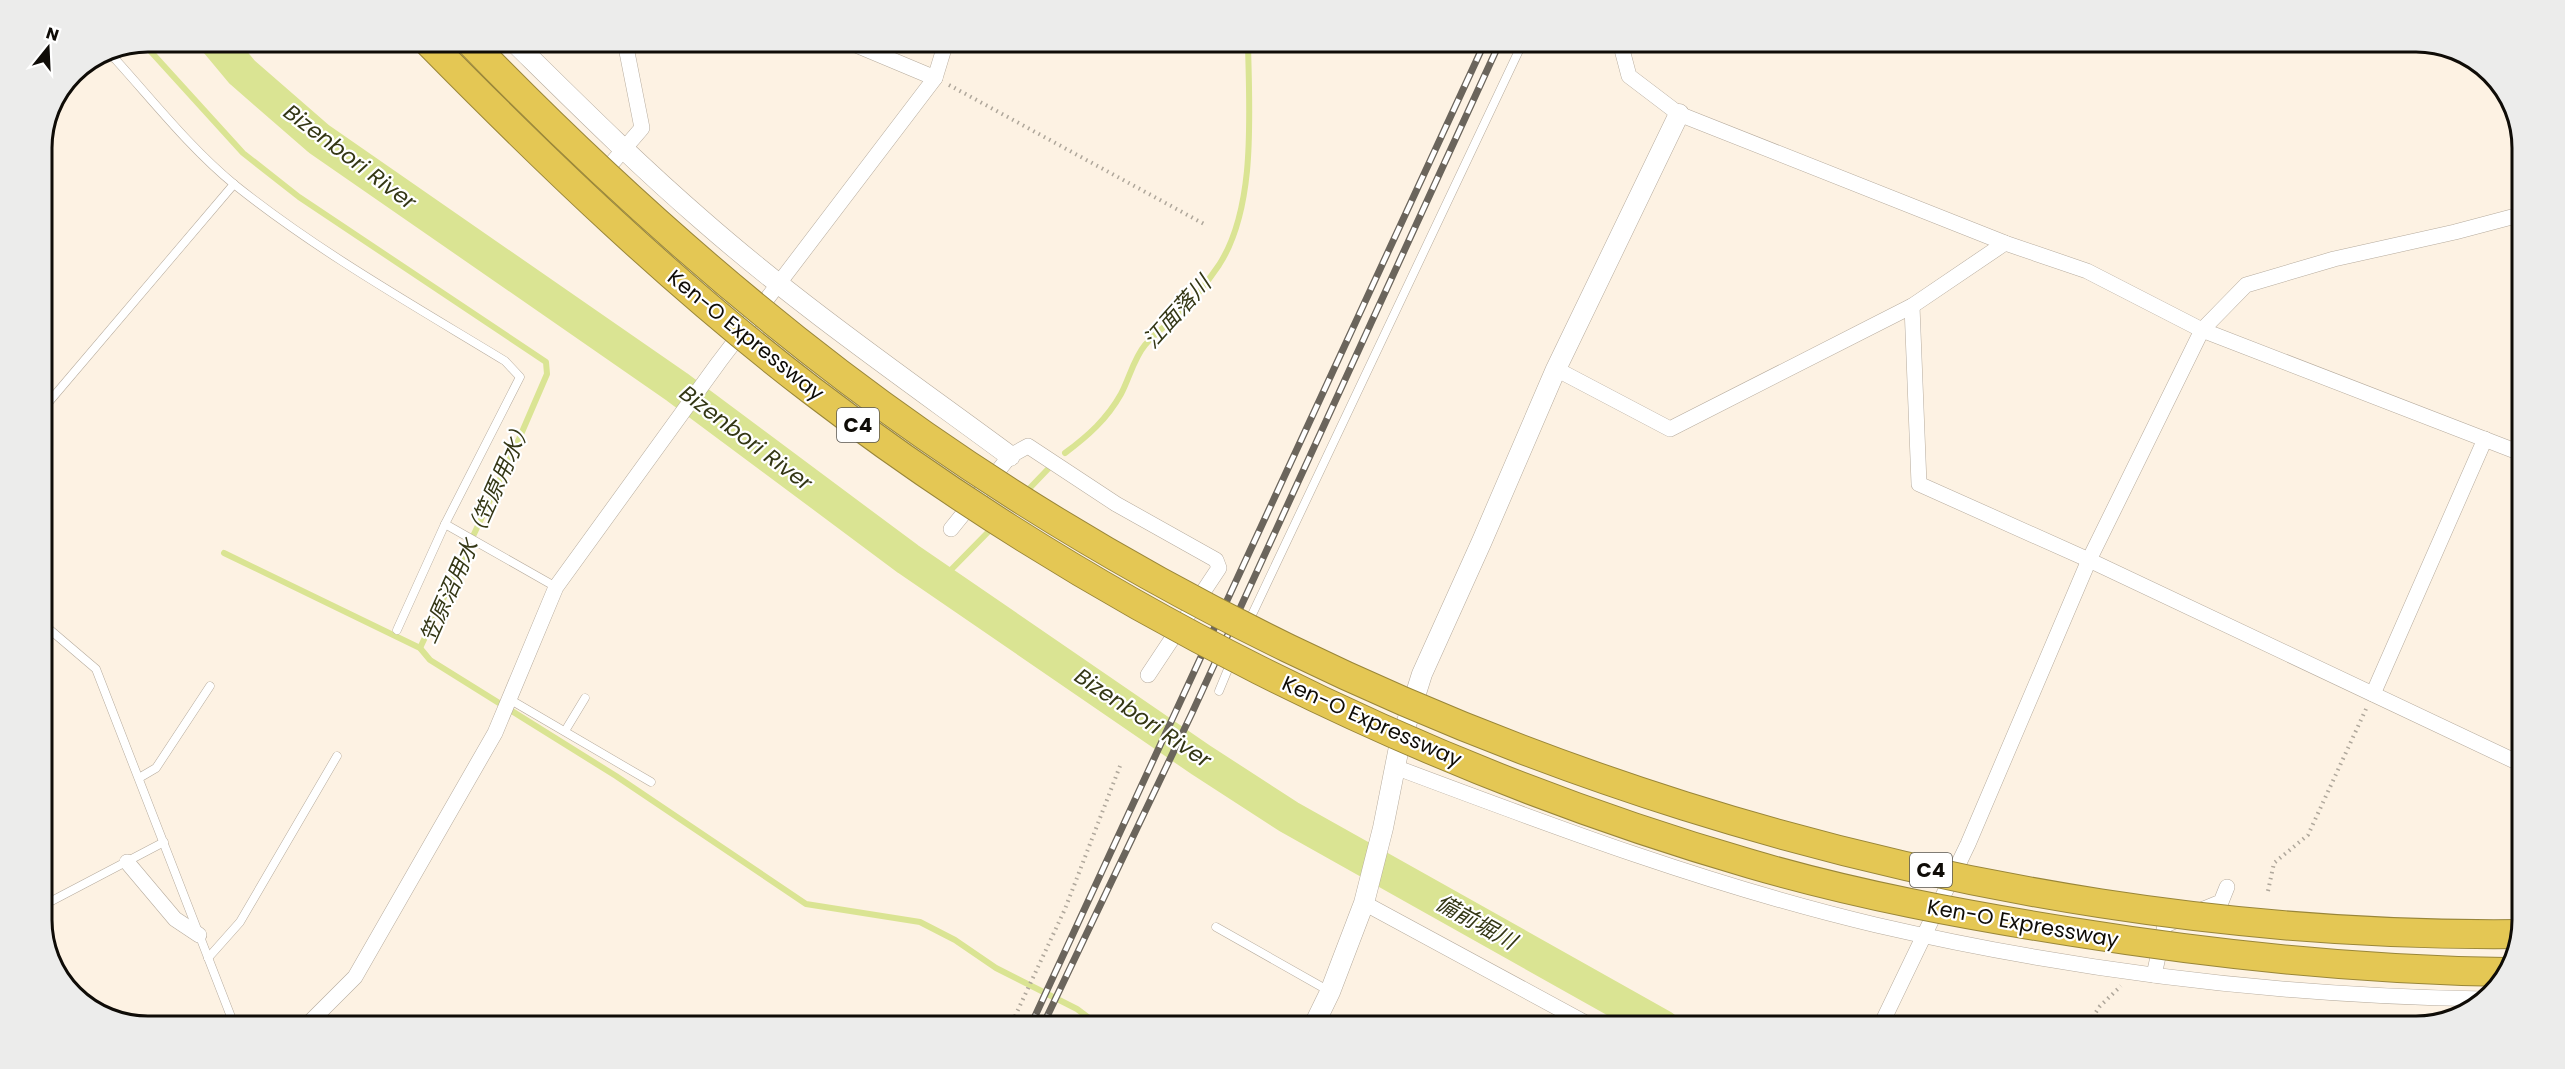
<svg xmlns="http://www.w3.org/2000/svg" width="2565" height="1069" viewBox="0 0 2565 1069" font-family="Poppins,'Noto Sans JP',sans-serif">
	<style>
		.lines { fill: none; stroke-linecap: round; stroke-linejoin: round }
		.stream { stroke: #dae493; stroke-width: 6 }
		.river { stroke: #dae493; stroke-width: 34 }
		.service-casing { stroke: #b6ab9d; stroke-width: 9 }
		.minor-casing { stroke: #b6ab9d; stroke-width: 16 }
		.tertiary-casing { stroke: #b6ab9d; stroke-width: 21 }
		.path { stroke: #afa79b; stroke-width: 4; stroke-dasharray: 1.5 4.5; stroke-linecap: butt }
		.service { stroke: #fff; stroke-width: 8 }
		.minor { stroke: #fff; stroke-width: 15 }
		.tertiary { stroke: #fff; stroke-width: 20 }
		.rail-casing { stroke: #6b655c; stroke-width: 7 }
		.rail { stroke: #fff; stroke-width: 4.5; stroke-dasharray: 14; stroke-linecap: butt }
		.motorway-bridge-casing { stroke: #998639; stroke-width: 30; stroke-linecap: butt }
		.motorway-bridge { stroke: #e4c754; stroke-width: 28 }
		.labels { text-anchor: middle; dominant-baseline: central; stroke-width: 4.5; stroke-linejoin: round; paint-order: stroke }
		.shield { fill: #fff; stroke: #575551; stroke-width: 1.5 }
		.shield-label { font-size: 20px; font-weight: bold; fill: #0f0c07 }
		.street-label { font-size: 21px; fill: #0f0c07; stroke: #fff }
		.water-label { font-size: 22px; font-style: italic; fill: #343715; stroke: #fff }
		.rim { fill: none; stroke: #0f0c07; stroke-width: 3 }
	</style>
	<rect width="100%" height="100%" fill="#fdf2e3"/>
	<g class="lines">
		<g class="stream">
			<path d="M143,43l100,110 56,44 247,165 1,12 -28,65 -99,209"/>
			<path d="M1065,453c23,-17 42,-34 56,-59 8,-15 13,-36 24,-49 13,-15 30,-26 43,-40 11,-12 22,-27 31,-40 38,-59 30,-155 29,-223"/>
			<path d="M1026,492l22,-23"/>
			<path d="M224,553l196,95 10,12 186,116 190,128 114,18 35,18 41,28 81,41 24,18"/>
			<path d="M941,580l53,-54"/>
		</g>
		<path class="river" d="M217,42l25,30 77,67 358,248 231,172 293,201 88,57 374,210"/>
		<g class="service-casing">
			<g id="service">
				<path d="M106,52l10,8c38,42 75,89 119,125 84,67 178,120 270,176l15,16 -75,147 111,63"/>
				<path d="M42,410l192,-226"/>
				<path d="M1249,621l274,-579"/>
				<path d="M42,623l54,46 139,358"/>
				<path d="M397,630l48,-106"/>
				<path d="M1219,691l12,-29"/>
				<path d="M509,699l142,83"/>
				<path d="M565,731l20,-33"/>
				<path d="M139,778l17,-10 54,-82"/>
				<path d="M42,906l122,-64"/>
				<path d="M1216,927l113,64"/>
				<path d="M208,958l32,-36 97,-166"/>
				<path d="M487,1027l1,-4"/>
			</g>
		</g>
		<g class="minor-casing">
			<g id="minor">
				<path d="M849,42l86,36 11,-36"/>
				<path d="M1620,42l9,34 50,38 326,129 82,28 115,59 321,124"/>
				<path d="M600,177l42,-49 -17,-86"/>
				<path d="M1912,306l7,178 170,76 434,205"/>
				<path d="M1556,369l114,60 242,-123 93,-63"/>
				<path d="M951,529l59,-73 18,-10 88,58 100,56 3,8 -71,107"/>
				<path d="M2373,694l112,-255"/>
				<path d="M1395,767c157,59 316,119 481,158 199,46 404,71 608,74"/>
				<path d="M127,862l48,57 24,16"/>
				<path d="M1364,903l229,124"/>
				<path d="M2154,975l11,-50 56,-23 6,-15"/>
				<path d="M300,1027l11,-6 44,-44 140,-244 61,-146 163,-225 216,-284"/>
				<path d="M1880,1027l88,-183 121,-284 113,-230 44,-45 88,-26 121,-27 68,-18"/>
			</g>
		</g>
		<g class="tertiary-casing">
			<g id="tertiary">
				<path d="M514,42c62,61 123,122 189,179 97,85 204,159 307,235"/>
				<path d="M1313,1027l17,-35 34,-89 19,-75 16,-81 23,-73 60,-133 74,-172 123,-255"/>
			</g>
		</g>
		<g class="path">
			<path d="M949,85l255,139"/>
			<path d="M2268,891l6,-28 34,-28 58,-126"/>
			<path d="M1335,1020l16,7"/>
			<path d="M1010,1027l55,-118 55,-143"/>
			<path d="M2086,1027l14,-21 21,-20"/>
		</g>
		<use href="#service" class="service"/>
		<use href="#minor" class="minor"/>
		<use href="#tertiary" class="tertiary"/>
		<g class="rail-casing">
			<g id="rail">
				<path d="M1030,1027l455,-985"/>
				<path d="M1042,1027l150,-314 308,-671"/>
			</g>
		</g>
		<use href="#rail" class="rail"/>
		<g class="motorway-bridge-casing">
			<g id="motorway-bridge">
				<path d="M428,42c121,123 246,243 383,348 277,212 605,377 940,474 106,31 214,51 322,68 144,23 288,38 433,40"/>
				<path d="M470,42c140,144 289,278 454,393 456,318 1040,505 1596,499"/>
			</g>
		</g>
		<use href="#motorway-bridge" class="motorway-bridge"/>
	</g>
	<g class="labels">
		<g class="shield">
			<rect x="837" y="408" width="42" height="34" rx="4.5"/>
			<rect x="1910" y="853" width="42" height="34" rx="4.5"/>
		</g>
		<g class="shield-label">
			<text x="858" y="425">C4</text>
			<text x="1931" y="870">C4</text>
		</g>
		<g class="street-label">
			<text transform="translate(746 335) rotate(39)">Ken-O Expressway</text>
			<text transform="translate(1372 721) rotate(24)">Ken-O Expressway</text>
			<text transform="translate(2023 923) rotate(10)">Ken-O Expressway</text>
		</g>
		<g class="water-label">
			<text transform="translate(350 157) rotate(37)">Bizenbori River</text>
			<text transform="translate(1177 312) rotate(-48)">江面落川</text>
			<text transform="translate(746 438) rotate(37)">Bizenbori River</text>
			<text transform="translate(476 531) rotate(-66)">笠原沼用水（笠原用水）</text>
			<text transform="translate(1143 718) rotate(34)">Bizenbori River</text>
			<text transform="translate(1476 922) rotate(29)">備前堀川</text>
		</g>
	</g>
	<path d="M0 0H2565V1069H0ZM148 52H2416A96 96 0 0 1 2512 148V920A96 96 0 0 1 2416 1016H148A96 96 0 0 1 52 920V148A96 96 0 0 1 148 52Z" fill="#ececeb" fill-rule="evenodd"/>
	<path class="rim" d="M148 52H2416A96 96 0 0 1 2512 148V920A96 96 0 0 1 2416 1016H148A96 96 0 0 1 52 920V148A96 96 0 0 1 148 52Z"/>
	<g transform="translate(48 48) rotate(18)" stroke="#ffffff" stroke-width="4.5" paint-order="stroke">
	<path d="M0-4.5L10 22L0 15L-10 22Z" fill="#0f0c07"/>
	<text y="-9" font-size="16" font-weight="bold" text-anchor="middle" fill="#0f0c07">N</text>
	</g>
</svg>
